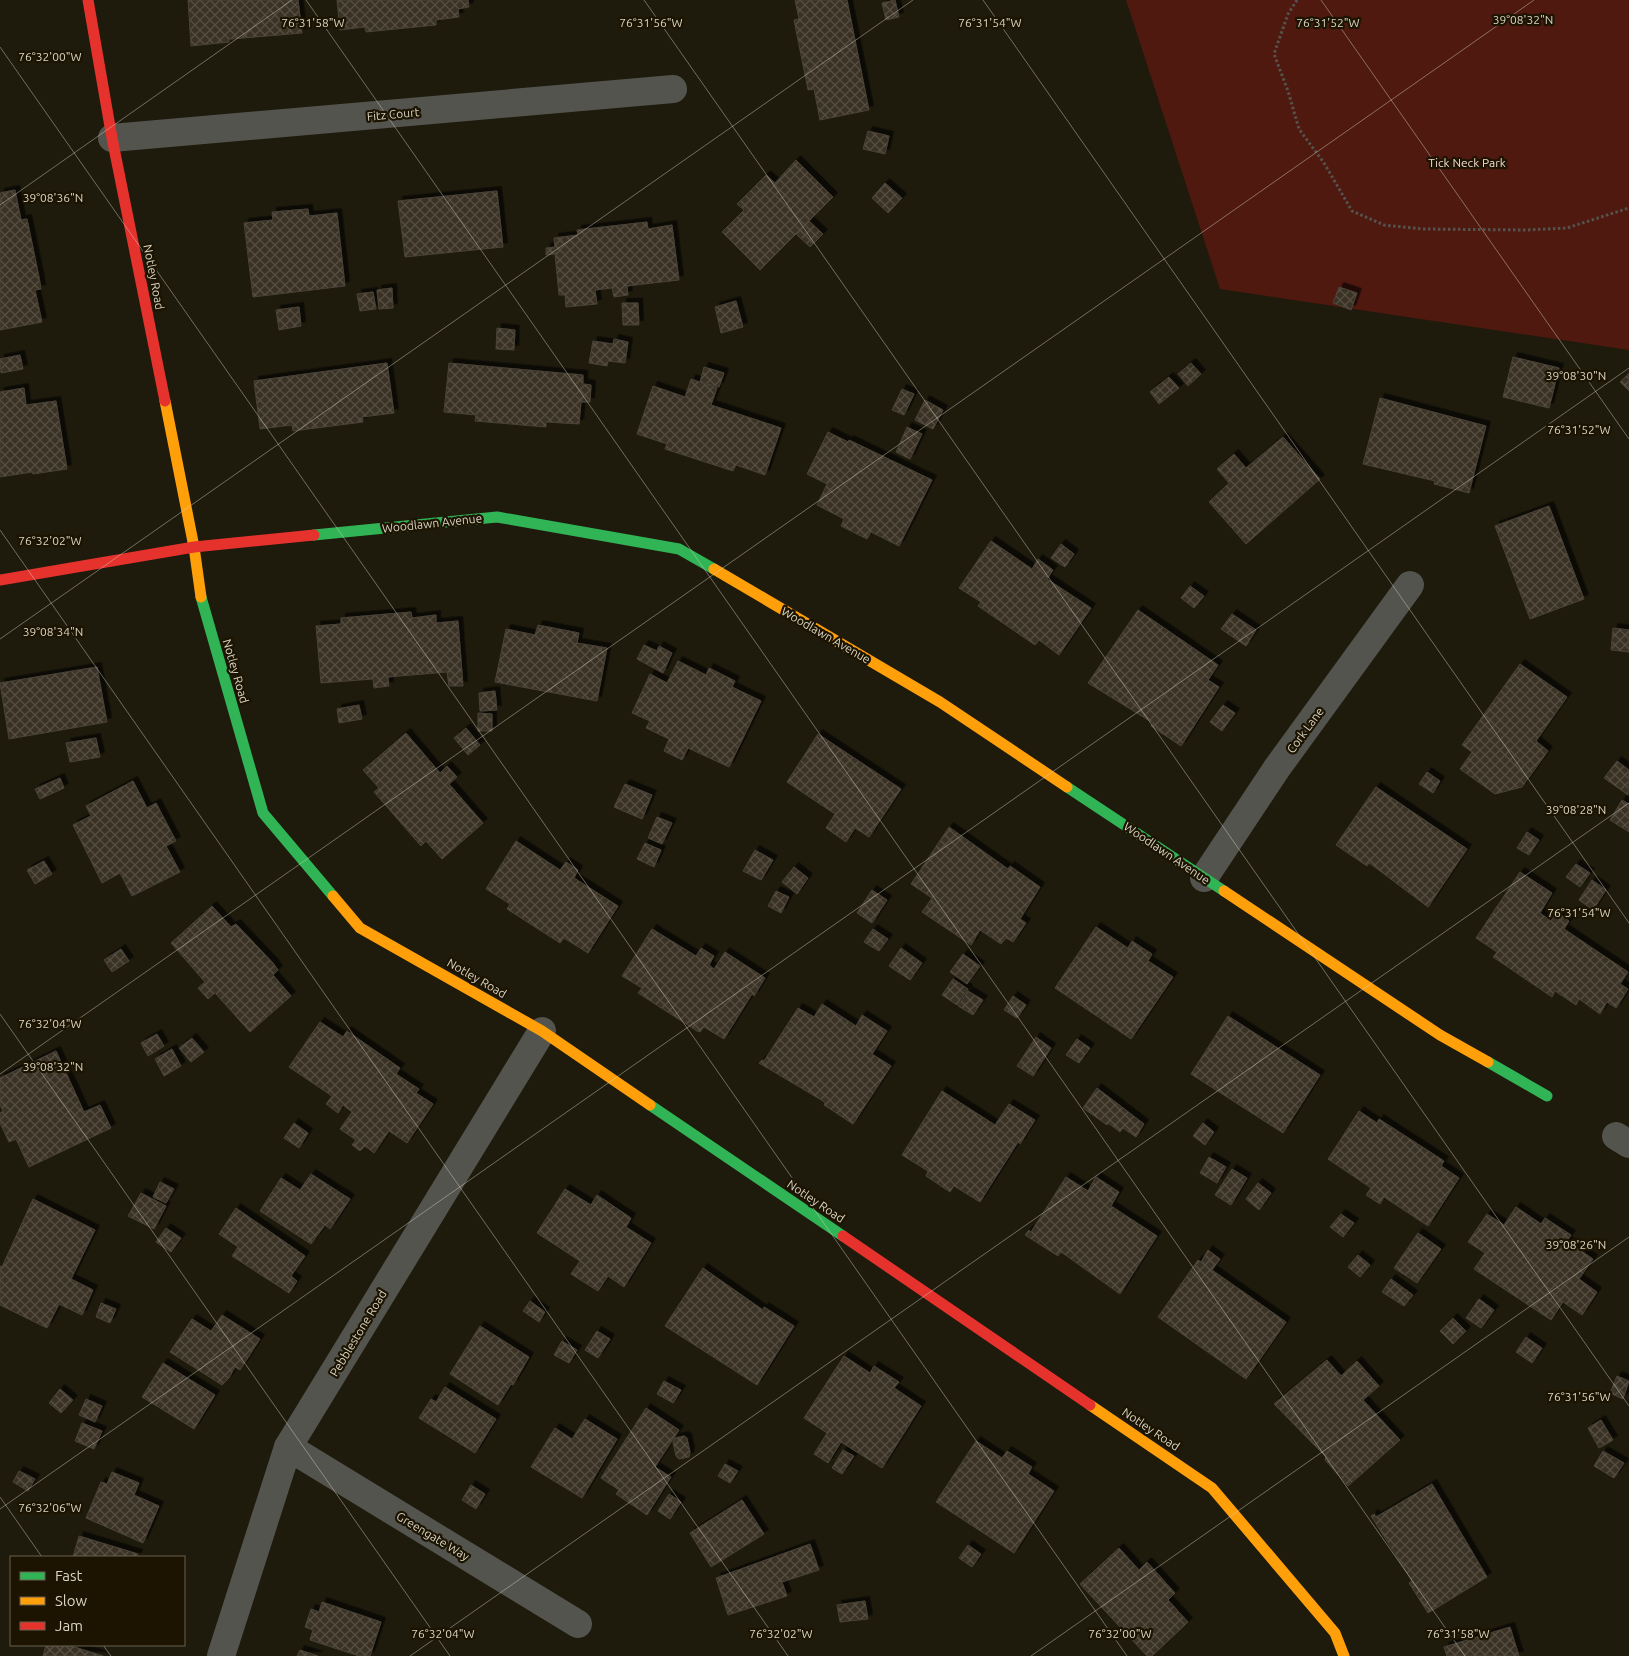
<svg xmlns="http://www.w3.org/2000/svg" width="1629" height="1656" viewBox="0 0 1629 1656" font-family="Ubuntu,sans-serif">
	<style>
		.green { fill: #50190f }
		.building { fill: url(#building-cross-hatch); stroke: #494238; filter: url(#shadow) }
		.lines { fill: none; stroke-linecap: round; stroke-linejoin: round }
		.path { stroke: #54534d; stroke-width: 3; stroke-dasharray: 2.5 2.5; stroke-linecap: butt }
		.street { stroke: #54544e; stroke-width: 28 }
		.fast { stroke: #30b455; stroke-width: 11 }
		.slow { stroke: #ff9f0a; stroke-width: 11 }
		.jam { stroke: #e5322d; stroke-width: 11 }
		.ticks { fill: none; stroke: #d9d4c6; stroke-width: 1; stroke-opacity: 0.45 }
		.labels { text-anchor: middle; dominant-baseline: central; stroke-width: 4.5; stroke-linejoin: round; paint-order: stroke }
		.street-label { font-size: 12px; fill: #d9d4c6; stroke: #1c1400 }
		.park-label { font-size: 12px; fill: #f4dad5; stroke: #1c1400 }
		.ticks-label { font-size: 12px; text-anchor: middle; fill: #d9d4c6; stroke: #1c1400; stroke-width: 4.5; stroke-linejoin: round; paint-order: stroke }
	</style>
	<defs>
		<pattern id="building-cross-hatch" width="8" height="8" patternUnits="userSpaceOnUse" patternTransform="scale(1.25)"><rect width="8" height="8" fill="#3a3225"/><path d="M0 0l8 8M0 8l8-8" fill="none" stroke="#564f43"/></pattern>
		<filter id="shadow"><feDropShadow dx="4.5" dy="-4.5" stdDeviation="0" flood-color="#0009"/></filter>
	</defs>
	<rect width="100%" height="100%" fill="#1e1a0c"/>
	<path class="green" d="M1126,0h503v350l-409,-61z"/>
	<g class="building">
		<path d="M188,0h110l4,33 -70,6h-3v3l-38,4z"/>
		<path d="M337,0h131l1,7 -11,2 1,8 -23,3v5l-70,7 -1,-5 -25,3z"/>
		<path d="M795,0h52l22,110 -49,10 -6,-31 -6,1 -14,-70 5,-1z"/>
		<path d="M895,0l4,17 -13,3 -4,-17z"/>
		<path d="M868,131l21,5 -4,18 -22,-5z"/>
		<path d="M796,160l37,37 -24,24 14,13 -13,13 -14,-13 -36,36 -38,-38 22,-22 -7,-6 29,-29 9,8z"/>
		<path d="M885,183l17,15 -14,15 -16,-15z"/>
		<path d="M15,190l6,30 6,-1 12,58 2,12 -6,1 7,32 -42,8v-137z"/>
		<path d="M497,191l6,56 -98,10 -7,-56z"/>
		<path d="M308,209l1,7 28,-3 8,73 -92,11 -9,-74 29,-3 -1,-8z"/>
		<path d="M647,222l1,7 24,-4 7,55 -52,6 1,9 -14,2 -2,-9 -17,2 2,14 -31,3 -1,-12h-6l-4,-41 -9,1v-7l9,-1 -1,-9 24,-3 -1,-5z"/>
		<path d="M1339,287l18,6 -6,17 -18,-7z"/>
		<path d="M392,288l1,20 -14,1 -2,-19z"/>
		<path d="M373,292l3,17 -16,2 -3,-17z"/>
		<path d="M736,301l7,26 -22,6 -6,-26z"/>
		<path d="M622,303h16l1,22h-16z"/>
		<path d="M299,307l2,19 -22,4 -3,-20z"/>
		<path d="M497,328l18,2 -1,20 -18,-1z"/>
		<path d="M614,339l14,3 -3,21 -17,-2 -1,5 -18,-3 4,-22 20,3z"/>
		<path d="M20,355l3,14 -22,4 -1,-14z"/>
		<path d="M1513,357l46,11 -10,40 -46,-11z"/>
		<path d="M387,363l7,50 -32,4 1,5 -70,9 -1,-6 -32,4 -6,-48z"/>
		<path d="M449,363l134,12v9l8,1 -1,17h-9l-2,22 -33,-2v5l-71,-6 1,-6 -32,-3z"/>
		<path d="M1191,363l10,11 -13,12 -10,-12z"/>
		<path d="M704,367l20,6 -5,14 -19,-5z"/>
		<path d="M1629,373v18l-9,-9z"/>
		<path d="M1169,377l10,11 -20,16 -9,-12z"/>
		<path d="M691,379l26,9 -6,17 70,23 -16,47 -29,-10 -3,6 -68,-22 2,-5 -30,-10 16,-48 32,11z"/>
		<path d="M24,388l2,17 30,-4 11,68 -34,5 -1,-2 -32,5v-85z"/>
		<path d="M902,389l12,5 -10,21 -12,-5z"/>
		<path d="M1380,398l106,28 -17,67 -31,-8 -4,-1 1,-3 -72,-17z"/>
		<path d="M925,400l18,10 -10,19 -18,-9z"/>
		<path d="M907,427l15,7 -12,25 -14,-7z"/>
		<path d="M828,432l20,10 1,-2 83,40 -33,66 -28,-14 -4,7 -26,-13 3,-7 -27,-14 10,-21 -20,-10z"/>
		<path d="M1283,437l37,42 -74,65 -37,-42 20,-19 -12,-14 17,-15 12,14z"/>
		<path d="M1549,506l35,93 -54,20 -35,-93z"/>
		<path d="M991,541l41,28 6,-10 15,11 -6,9 44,29 -32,47 -20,-15 -4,5 -57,-39 3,-4 -22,-14z"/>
		<path d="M1061,544l13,10 -9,13 -14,-9z"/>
		<path d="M1190,586l14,10 -10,12 -13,-10z"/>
		<path d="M1138,610l80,55 -10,15 11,7 -38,59 -30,-20 2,-3 -65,-40z"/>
		<path d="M411,612l1,6 24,-3v8l22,-2 5,65h-14l-2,-14 -59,5 1,9 -15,2 -1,-9 -52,4 -5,-57 25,-2v-6z"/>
		<path d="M1232,614l24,16 -10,16 -25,-17z"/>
		<path d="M538,625l41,8 -2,10 30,5 -10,53 -102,-19 11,-53 29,6z"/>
		<path d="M1613,628l16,2v22l-18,-2z"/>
		<path d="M644,645l13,6 2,-5 13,7 -9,20 -26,-14z"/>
		<path d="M678,661l28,14 3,-7 26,13 -3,6 29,14 -32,66 -41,-19 -6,12 -18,-9 5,-12 -23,-11 4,-7 -18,-8 18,-39 17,9z"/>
		<path d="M1520,664l47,33 -31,44 12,10 -26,36 -27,7 -35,-25 12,-17 -10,-7z"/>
		<path d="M97,667l10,55 -98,17 -9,-56z"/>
		<path d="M495,691l2,19 -17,1 -1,-18z"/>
		<path d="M359,705l3,14 -23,4 -2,-14z"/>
		<path d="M1223,705l12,8 -13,18 -12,-9z"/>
		<path d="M478,713l14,1v17h-14z"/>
		<path d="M466,728l14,17 -12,10 -14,-17z"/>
		<path d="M406,733l34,40 7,-7 10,11 -8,7 34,39 -41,36 -16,-18 -5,5 -47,-54 5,-4 -16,-18z"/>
		<path d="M818,734l83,55 -32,48 -14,-9 -9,14 -20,-14 9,-14 -48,-32z"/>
		<path d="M96,738l4,19 -30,5 -4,-19z"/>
		<path d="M1617,761l12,9 -1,25 -24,-17z"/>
		<path d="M1427,772l13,9 -7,12 -14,-9z"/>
		<path d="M60,778l4,10 -24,11 -5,-10z"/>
		<path d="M133,781l14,27 9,-5 20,38 -10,5 14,26 -48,24 -12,-23 -18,10 -29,-58 18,-9 -5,-10z"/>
		<path d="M625,784l27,11 -10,24 -28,-12z"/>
		<path d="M1376,787l91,62 -39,58 -56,-42 -3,-2 -2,3 -31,-21z"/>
		<path d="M1622,800l7,4v28l-19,-12z"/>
		<path d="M657,817l15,6 -10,21 -14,-6z"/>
		<path d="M949,827l59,42 2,-3 30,21 -20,32 6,4 -13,19 -7,-4 -5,6 -21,-14 -9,15 -49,-33 10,-14 -21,-14z"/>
		<path d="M1527,832l12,8 -10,15 -12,-7z"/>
		<path d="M516,841l44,29 6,-8 12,8 -4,8 44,28 -30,47 -24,-15 -4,5 -53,-34 3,-5 -24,-15z"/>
		<path d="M645,843l16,7 -7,17 -17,-8z"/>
		<path d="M755,850l18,10 -12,20 -18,-9z"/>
		<path d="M44,861l8,13 -17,10 -8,-14z"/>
		<path d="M1576,864l14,9 -10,14 -14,-10z"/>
		<path d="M794,867l14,11 -11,16 -15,-12z"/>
		<path d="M1520,872l32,21 -12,20 11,8 6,-9 12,9 -5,8 64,43 -8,12 8,5 -12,19 -9,-6 -7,12 -21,-15 -3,6 -21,-14 -3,6 -59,-40 4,-5 -21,-14z"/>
		<path d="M1592,880l14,10 -13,20 -14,-10z"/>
		<path d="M872,890l15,10 -15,23 -15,-10z"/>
		<path d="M776,891l13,6 -8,16 -13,-7z"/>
		<path d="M212,906l19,21 5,-3 37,39 5,7 -5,5 18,21 -41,36 -35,-39 -7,6 -10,-11 7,-6 -34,-39z"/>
		<path d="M1096,927l32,21 4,-7 12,8 8,5 -4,7 25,16 -42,62 -76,-51z"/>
		<path d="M652,929l44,27 5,-8 13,8 -5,9 5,4 11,-17 40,26 -11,18 -2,-2 -28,45 -20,-12 -4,5 -3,-1 -59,-38 4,-5 -20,-12z"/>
		<path d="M873,929l15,10 -9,12 -15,-9z"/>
		<path d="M901,948l21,15 -12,17 -21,-14z"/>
		<path d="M121,949l8,12 -17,11 -8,-12z"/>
		<path d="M963,954l17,12 -13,18 -17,-12z"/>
		<path d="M953,979l15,10 -11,16 -15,-10z"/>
		<path d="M968,991l15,9 -10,15 -15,-9z"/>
		<path d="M1013,996l13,9 -9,13 -13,-8z"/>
		<path d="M822,1004l34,22 6,-11 25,16 -15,23 19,12 -38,58 -29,-19 1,-2 -2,-2 -64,-38 3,-3 2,1 34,-53 16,9z"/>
		<path d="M1228,1016l92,59 -37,58 -92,-59z"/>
		<path d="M320,1022l23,15 4,-6 53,37 -4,6 23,15 -3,4 17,11 -26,39 -18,-12 -15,22 -9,-7 -5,5 -8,-6 4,-5 -16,-11 12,-17 -9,-7 -5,8 -12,-9 6,-8 -43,-29z"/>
		<path d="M157,1034l7,12 -16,10 -7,-13z"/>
		<path d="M1036,1037l15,11 -18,28 -16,-10z"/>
		<path d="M192,1038l12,14 -13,10 -12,-14z"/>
		<path d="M1077,1039l13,9 -11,15 -13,-8z"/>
		<path d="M172,1049l9,17 -17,10 -9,-17z"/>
		<path d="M56,1051l28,61 16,-7 11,23 -82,39 -13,-28 -7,3 -9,-19v-10l3,-2 -3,-6v-27z"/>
		<path d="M1097,1088l47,36 -8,13 -13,-9 -3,4 -12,-9 -1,2 -24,-17z"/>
		<path d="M942,1091l53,34 14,-21 26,16 -15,24 -2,-2 -38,60 -26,-16 -4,6 -24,-16 2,-5 -26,-16z"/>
		<path d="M1359,1111l18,12 2,-4 65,42 -3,5 18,12 -31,48 -44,-29 -4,7 -14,-9 5,-7 -43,-29z"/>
		<path d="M294,1123l14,10 -9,15 -15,-10z"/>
		<path d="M1203,1123l11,9 -9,13 -12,-9z"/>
		<path d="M1209,1157l17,10 -9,16 -17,-10z"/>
		<path d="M1232,1169l15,9 -16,27 -16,-10z"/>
		<path d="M311,1174l39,25 -20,30 -5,-4 -14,19 -51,-33 21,-33 19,12z"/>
		<path d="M1066,1177l22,14 8,-14 23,15 -8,14 46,30 -37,58 -59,-42 -3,4 -33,-21 4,-5 2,2z"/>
		<path d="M160,1182l14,7 -8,14 -13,-6z"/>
		<path d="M1258,1183l13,10 -12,17 -13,-11z"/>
		<path d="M565,1189l26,16 6,-10 34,23 -5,9 25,16 -27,44 -16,-11 -10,15 -27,-17 9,-13 -43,-28z"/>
		<path d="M141,1193l25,13 -12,23 -26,-13z"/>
		<path d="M33,1199l62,31 -24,49 22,11 -11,25 -23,-11 -12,24 -47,-23v-39l2,1z"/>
		<path d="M1516,1207l25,17 4,-6 26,17 -4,6 26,18 -14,20 18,13 -15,23 -19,-13 -12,18 -77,-51 11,-16 -17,-11 19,-28 17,11z"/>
		<path d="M236,1208l69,48 -14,20 6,5 -8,12 -57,-37 6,-9 -19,-13z"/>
		<path d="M1341,1214l13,9 -11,14 -13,-10z"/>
		<path d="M166,1228l15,10 -10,14 -15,-10z"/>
		<path d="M1418,1233l23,16 -24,34 -23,-15z"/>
		<path d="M1208,1250l12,9 -8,11 74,52 -40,57 -88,-62 40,-57 3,2z"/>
		<path d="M1358,1255l12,10 -10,12 -12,-10z"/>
		<path d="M703,1268l60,42 1,-3 30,19 -37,59 -92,-59z"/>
		<path d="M1391,1279l22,16 -9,11 -22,-14z"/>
		<path d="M1479,1299l15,11 -13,18 -15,-10z"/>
		<path d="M530,1301l15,11 -6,10 -16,-11z"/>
		<path d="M101,1303l15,6 -6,14 -14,-6z"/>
		<path d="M222,1315l38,24 -20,31 -5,-3 -6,11 -7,7 -52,-33 22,-33 19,12z"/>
		<path d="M1453,1318l13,13 -13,13 -13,-13z"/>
		<path d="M480,1326l49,31 -16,28 -2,-1 -13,21 -48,-31z"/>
		<path d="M597,1331l13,8 -12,19 -13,-8z"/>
		<path d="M1526,1337l16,11 -10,15 -16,-11z"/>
		<path d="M562,1341l15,9 -8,13 -15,-8z"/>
		<path d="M844,1356l26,17 4,-7 25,16 -5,6 27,18 -39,62 -41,-26 -13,21 -14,-9 13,-21 -23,-15z"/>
		<path d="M1327,1360l14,16 16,-15 22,25 -16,14 37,40 -52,46 -23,-26 1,-3 -52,-53z"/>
		<path d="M163,1363l52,32 -21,34 -52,-32z"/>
		<path d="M1617,1376l12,5 -6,18 -13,-6z"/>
		<path d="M664,1381l17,9 -8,13 -16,-9z"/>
		<path d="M445,1387l51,32 -21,34 -56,-35 12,-19 5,3z"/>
		<path d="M60,1389l13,11 -12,13 -12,-10z"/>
		<path d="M86,1399l16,7 -7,16 -16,-7z"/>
		<path d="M646,1408l33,22 -24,37 16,10 -24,38 -31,-21 3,-4 -18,-12z"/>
		<path d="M585,1419l32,20 -35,59 -51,-31 24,-39 17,11z"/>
		<path d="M1601,1420l12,20 -14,8 -11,-20z"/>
		<path d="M82,1423l20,8 -8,18 -19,-8z"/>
		<path d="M684,1436l3,2 3,14 -1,5 -10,2 -3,-3 -3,-14 2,-4z"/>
		<path d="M976,1441l26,17 5,-7 25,16 -4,7 26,17 -40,62 -78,-51z"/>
		<path d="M843,1450l11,6 -12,18 -10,-6z"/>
		<path d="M1603,1451l21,12 -10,15 -20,-12z"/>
		<path d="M725,1464l13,7 -8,12 -12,-7z"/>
		<path d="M19,1471l16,8 -7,12 -15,-9z"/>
		<path d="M112,1472l27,11 -5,12 25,11 -16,37 -57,-25 15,-36 6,2z"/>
		<path d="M1432,1484l55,93 -59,36 -19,-30 3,-2 -41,-65 3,-2 2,3z"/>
		<path d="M471,1485l14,9 -9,15 -14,-9z"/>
		<path d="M669,1494l12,8 -11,17 -12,-8z"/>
		<path d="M742,1500l22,34 -53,33 -21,-34z"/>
		<path d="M79,1536l59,18 -1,3h-64z"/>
		<path d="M810,1544l9,26 -37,12 5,14 -59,19 -12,-37z"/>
		<path d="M968,1545l13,9 -9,13 -13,-9z"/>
		<path d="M1119,1548l20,22 8,-8 28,31 -7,7 20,22 -36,34h-5l-67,-72z"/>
		<path d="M865,1601l3,18 -28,3 -3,-17z"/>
		<path d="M322,1602l59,20 -11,34h-11l-49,-16 3,-10 -8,-3 6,-18 8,3z"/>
		<path d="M1510,1627l9,29h-72l-3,-9z"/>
		<path d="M46,1645h22l35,11h-60z"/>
		<path d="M300,1650l18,6h-21z"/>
	</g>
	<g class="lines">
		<path class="path" d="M1297,0l-9,14 -14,40 14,37 11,38 25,34 28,48 32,14 40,4 103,1 40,-2 62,-20"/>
		<g class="street">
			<path d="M112,138l561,-49"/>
			<path d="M1204,878l73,-110 133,-183"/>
			<path d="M1616,1136l13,8"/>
			<path d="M288,1447l290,177"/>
			<path d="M221,1656l67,-209 254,-416"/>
		</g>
		<g class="fast">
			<path d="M314,535l183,-18 182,32 35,20"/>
			<path d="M201,597l62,216 70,83"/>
			<path d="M1067,787l157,104"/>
			<path d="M1488,1062l59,34"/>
			<path d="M650,1105l193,131"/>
		</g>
		<g class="slow">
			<path d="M165,401l29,146 7,50"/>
			<path d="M714,569l226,133 127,85"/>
			<path d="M1224,891l216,144 48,27"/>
			<path d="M333,896l27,32 182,103 108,74"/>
			<path d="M1090,1405l122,83 123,145 9,23"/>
		</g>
		<g class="jam">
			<path d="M88,0l24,138 53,263"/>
			<path d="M0,580l194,-33 120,-12"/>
			<path d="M843,1236l247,169"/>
		</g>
	</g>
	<path class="ticks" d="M306,0l1159,1656M644,0l985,1406M983,0l646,923M1321,0l308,439M0,47l1127,1609M0,205l292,-205M0,530l788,1126M0,639l913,-639M0,1014l450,642M0,1074l1534,-1074M0,1497l42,60M0,1509l1629,-1141M103,1645l8,11M410,1656l1219,-853M1031,1656l598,-419"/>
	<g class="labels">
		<g class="street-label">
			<text transform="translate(393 114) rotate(-5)">Fitz Court</text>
			<text transform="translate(154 277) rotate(79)">Notley Road</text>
			<text transform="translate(432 523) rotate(-6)">Woodlawn Avenue</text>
			<text transform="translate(826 635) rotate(30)">Woodlawn Avenue</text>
			<text transform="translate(236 671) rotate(74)">Notley Road</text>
			<text transform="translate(1305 730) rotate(-54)">Cork Lane</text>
			<text transform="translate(1167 853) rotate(34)">Woodlawn Avenue</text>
			<text transform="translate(477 978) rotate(30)">Notley Road</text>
			<text transform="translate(816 1201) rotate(34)">Notley Road</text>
			<text transform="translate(358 1333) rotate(-59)">Pebblestone Road</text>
			<text transform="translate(1151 1429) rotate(34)">Notley Road</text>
			<text transform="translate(433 1536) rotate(31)">Greengate Way</text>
		</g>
		<g class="park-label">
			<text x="1467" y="162">Tick Neck Park</text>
		</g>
	</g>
	<g class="ticks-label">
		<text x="1523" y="24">39°08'32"N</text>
		<text x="1328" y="27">76°31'52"W</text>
		<text x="313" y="27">76°31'58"W</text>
		<text x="651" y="27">76°31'56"W</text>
		<text x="990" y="27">76°31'54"W</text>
		<text x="50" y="61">76°32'00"W</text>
		<text x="53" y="202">39°08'36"N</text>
		<text x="1576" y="380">39°08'30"N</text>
		<text x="1579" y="434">76°31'52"W</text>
		<text x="50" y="545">76°32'02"W</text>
		<text x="53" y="636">39°08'34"N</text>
		<text x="1576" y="814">39°08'28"N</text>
		<text x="1579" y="917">76°31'54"W</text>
		<text x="50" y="1028">76°32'04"W</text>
		<text x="53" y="1071">39°08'32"N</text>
		<text x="1576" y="1249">39°08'26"N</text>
		<text x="1579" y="1401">76°31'56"W</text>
		<text x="50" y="1512">76°32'06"W</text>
		<text x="443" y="1638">76°32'04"W</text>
		<text x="781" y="1638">76°32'02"W</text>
		<text x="1120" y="1638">76°32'00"W</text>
		<text x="1458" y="1638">76°31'58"W</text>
	</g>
	<rect x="10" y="1556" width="175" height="90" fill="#1c1400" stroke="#68614f"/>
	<rect x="20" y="1572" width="25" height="8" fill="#30b455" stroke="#68614f"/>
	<text x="55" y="1581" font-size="15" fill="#d9d4c6">Fast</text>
	<rect x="20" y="1597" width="25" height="8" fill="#ff9f0a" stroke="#68614f"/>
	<text x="55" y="1606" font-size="15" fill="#d9d4c6">Slow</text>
	<rect x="20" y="1622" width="25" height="8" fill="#e5322d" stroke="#68614f"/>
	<text x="55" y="1631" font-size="15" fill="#d9d4c6">Jam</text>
</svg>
